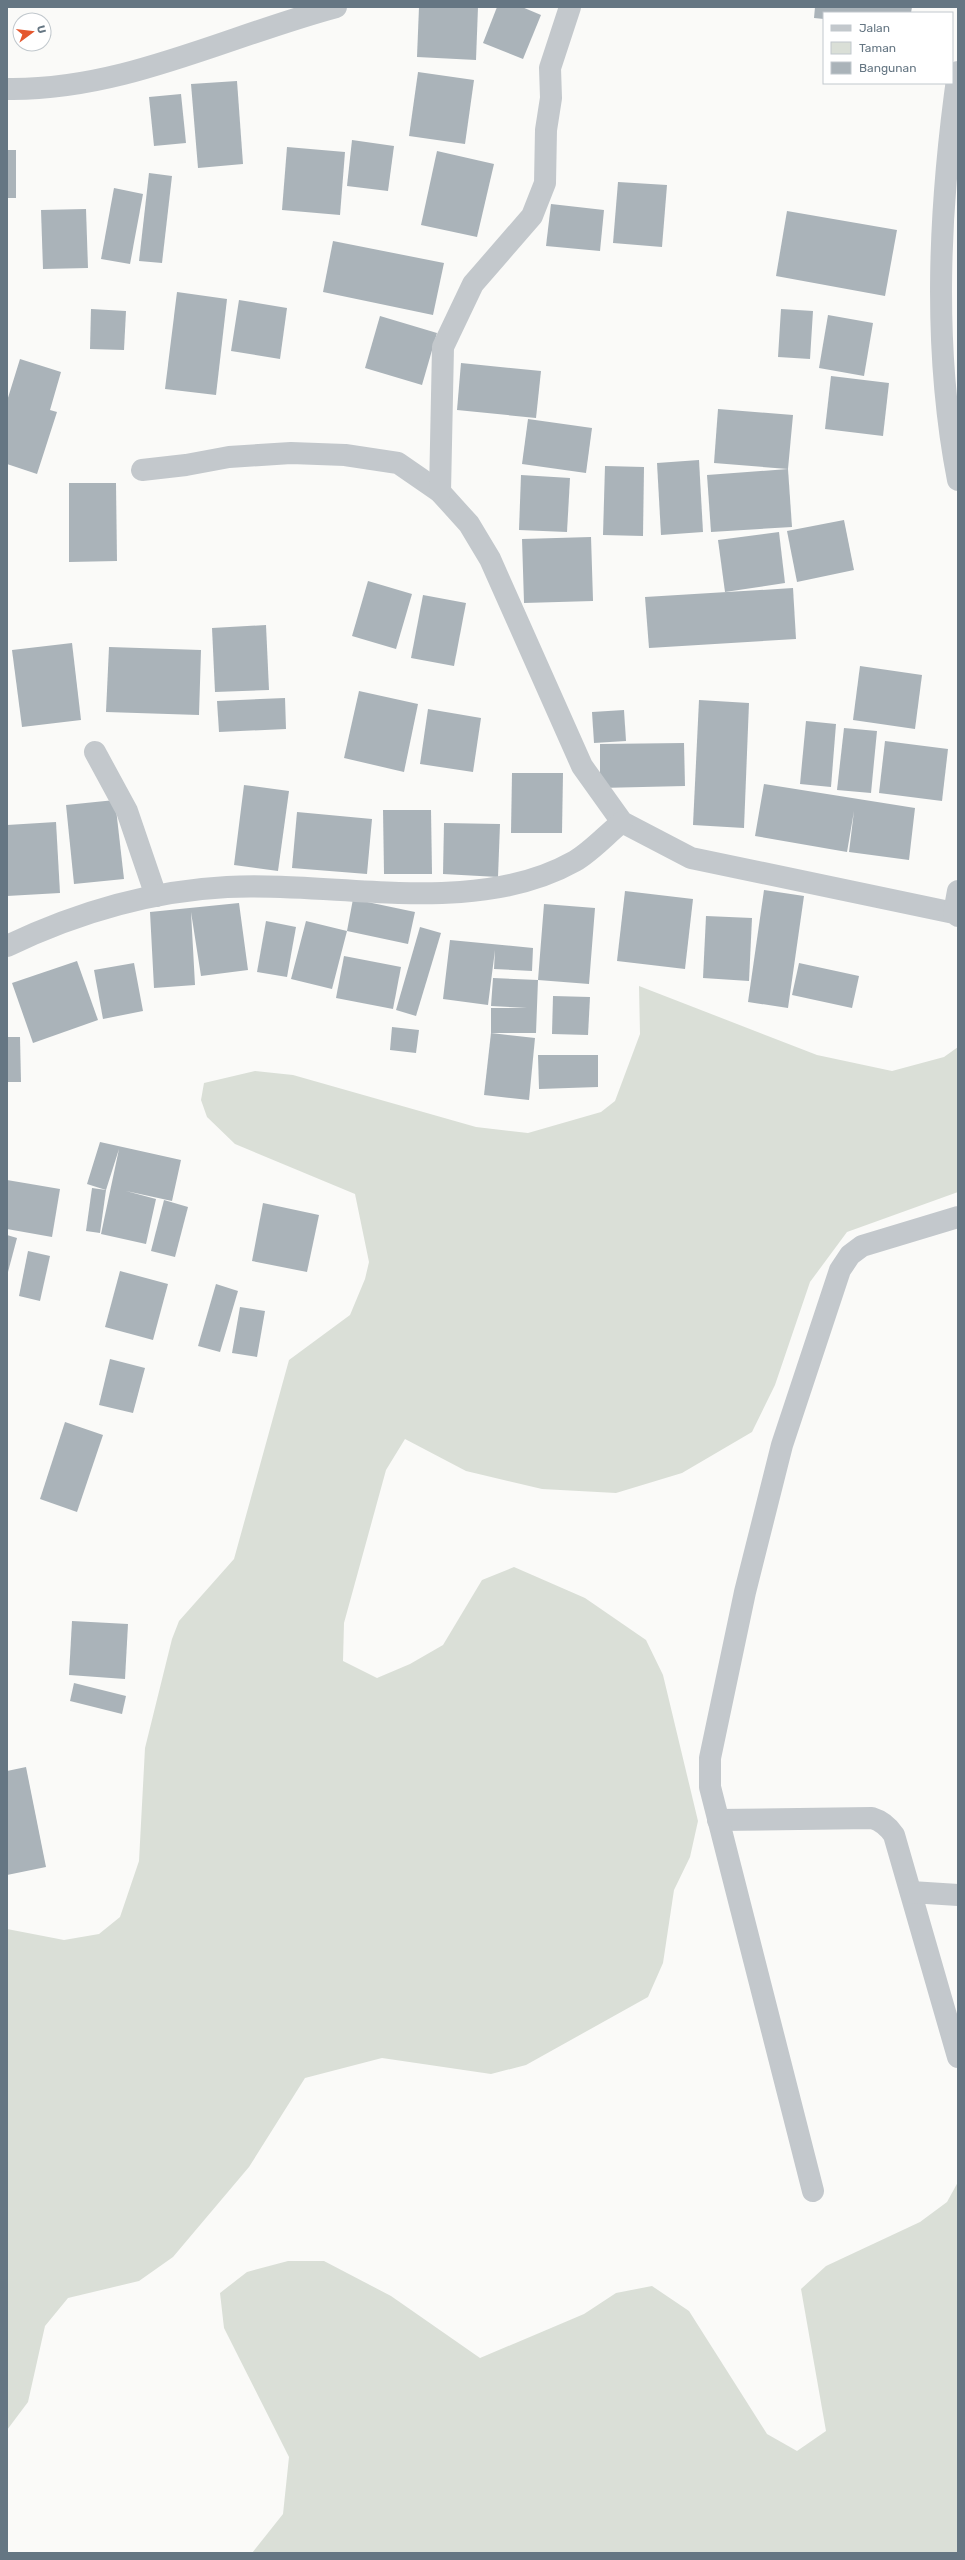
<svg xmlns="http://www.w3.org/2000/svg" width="965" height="2560" viewBox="0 0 965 2560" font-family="Rubik,sans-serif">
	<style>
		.green { fill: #dadfd7 }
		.building { fill: #aab3b9 }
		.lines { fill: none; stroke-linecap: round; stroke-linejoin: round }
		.minor { stroke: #c3c8cc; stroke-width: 22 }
	</style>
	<rect width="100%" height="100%" fill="#fafaf8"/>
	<g class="green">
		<path d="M639,986l178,69 75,16 52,-14 14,-10v145l-111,40 -37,50 -35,103 -23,47 -70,41 -66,20 -74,-4 -76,-18 -61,-32 -19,31 -42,153 -1,38 34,17 33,-14 33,-19 39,-65 32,-13 71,31 61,42 17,35 35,146 -8,36 -16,33 -11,73 -15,34 -122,68 -35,9 -109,-16 -77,20 -56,89 -76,90 -34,24 -71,17 -23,28 -17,76 -21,28v-501l57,11 35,-6 21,-17 19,-56 6,-113 27,-109 7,-18 55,-62 55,-199 61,-45 15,-36 4,-17 -14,-68 -120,-50 -28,-27 -6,-17 3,-17 51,-12 38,4 183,52 52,6 73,-21 14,-11 25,-67z"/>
		<path d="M958,2182v371h-706l31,-39 6,-57 -65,-129 -4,-35 27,-21 41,-11h36l67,35 89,62 104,-44 32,-21 36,-7 37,25 78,123 30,17 29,-20 -25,-142 25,-23 94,-44 27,-20z"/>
	</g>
	<g class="building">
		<path d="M419,7h59l-2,53 -59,-3z"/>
		<path d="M497,7h25l19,8 -18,44 -40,-16z"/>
		<path d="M815,7h97l-1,6h-87v6l-10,-1z"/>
		<path d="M418,72l56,8 -9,64 -56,-8z"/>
		<path d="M237,81l6,83 -45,4 -7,-84z"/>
		<path d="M181,94l5,49 -32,3 -5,-49z"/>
		<path d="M352,140l42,6 -6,45 -41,-5z"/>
		<path d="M287,147l58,5 -5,63 -58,-5z"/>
		<rect x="7" y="150" width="9" height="48"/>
		<path d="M437,151l57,13 -17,73 -56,-12z"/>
		<path d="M149,173l23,3 -10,87 -23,-2z"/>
		<path d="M618,182l49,3 -5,62 -49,-4z"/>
		<path d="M114,188l29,6 -13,70 -29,-5z"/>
		<path d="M551,204l53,6 -4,41 -54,-5z"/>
		<path d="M86,209l2,59 -45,1 -2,-59z"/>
		<path d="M787,211l110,19 -12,66 -109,-20z"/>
		<path d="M333,241l111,22 -11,52 -110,-23z"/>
		<path d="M177,292l50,7 -11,96 -51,-6z"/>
		<path d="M239,300l48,8 -7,51 -49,-8z"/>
		<path d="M91,309l35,2 -2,39 -34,-1z"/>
		<path d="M781,309l32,2 -3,48 -32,-2z"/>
		<path d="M828,315l45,8 -9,53 -45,-8z"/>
		<path d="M380,316l57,17 -15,52 -57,-17z"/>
		<path d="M20,359l41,13 -11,38 7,2 -20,62 -30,-10v-63z"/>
		<path d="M461,363l80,8 -5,47 -79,-8z"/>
		<path d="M831,376l58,7 -6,53 -58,-7z"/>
		<path d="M718,409l75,6 -5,54 -74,-6z"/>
		<path d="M528,419l64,9 -6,45 -64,-9z"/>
		<path d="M699,460l4,72 -42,3 -4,-72z"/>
		<path d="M605,466l39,1 -1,69 -40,-1z"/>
		<path d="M788,469l4,58 -81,5 -4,-57z"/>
		<path d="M521,475l49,3 -3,54 -48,-2z"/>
		<path d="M69,483h47l1,78 -48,1z"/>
		<path d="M844,520l10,50 -57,12 -10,-51z"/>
		<path d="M779,532l6,51 -60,9 -7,-52z"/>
		<path d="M591,537l2,64 -69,2 -2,-64z"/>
		<path d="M368,581l44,13 -16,55 -44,-13z"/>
		<path d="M793,588l3,51 -147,9 -4,-51z"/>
		<path d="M423,595l43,8 -12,63 -43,-8z"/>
		<path d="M266,625l3,65 -54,2 -3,-64z"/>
		<path d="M72,643l9,77 -59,7 -10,-77z"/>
		<path d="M109,647l92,3 -2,65 -93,-3z"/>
		<path d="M860,666l62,9 -7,54 -62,-9z"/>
		<path d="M359,691l59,13 -14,68 -60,-14z"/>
		<path d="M285,698l1,31 -67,3 -2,-31z"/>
		<path d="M699,700l50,3 -5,125 -51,-3z"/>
		<path d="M428,709l53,9 -8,54 -53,-8z"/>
		<path d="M624,710l2,31 -32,2 -2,-31z"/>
		<path d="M806,721l30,3 -5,63 -31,-3z"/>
		<path d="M844,728l33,3 -6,62 -34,-3z"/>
		<path d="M885,741l63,8 -6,52 -63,-8z"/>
		<path d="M684,743l1,43 -85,2v-44z"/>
		<path d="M512,773h51l-1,60h-51z"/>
		<path d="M764,784l151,24 -6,52 -60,-8 5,-41 -7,41 -92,-16z"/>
		<path d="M244,785l45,6 -11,80 -44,-6z"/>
		<path d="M115,800l9,79 -50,5 -8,-79z"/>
		<path d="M383,810h48l1,64h-48z"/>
		<path d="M297,812l75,7 -5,55 -75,-6z"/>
		<path d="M56,822l4,71 -53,3v-71z"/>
		<path d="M444,823l56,1 -2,53 -55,-3z"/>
		<path d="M764,890l40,6 -16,112 -40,-6z"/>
		<path d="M625,891l68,8 -8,70 -68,-8z"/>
		<path d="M353,899l62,13 -7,32 -61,-13 -15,58 -41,-10 15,-58 41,10z"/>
		<path d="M239,903l9,67 -47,6 -10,-64 4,73 -41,3 -4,-76z"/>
		<path d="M544,904l51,4 -6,76 -51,-4 -2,53h-45v-25h36l-36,-2 2,-28 45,2z"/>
		<path d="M706,916l46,2 -3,63 -46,-3z"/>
		<path d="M266,921l30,6 -9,50 -30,-5z"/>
		<path d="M420,927l21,6 -25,83 -20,-6z"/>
		<path d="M450,940l83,8 -1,23 -38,-2 1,-19 -7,55 -45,-6z"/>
		<path d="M344,956l57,11 -8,42 -57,-11z"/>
		<path d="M77,961l21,59 -65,23 -21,-60z"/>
		<path d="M134,963l9,48 -40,8 -9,-49z"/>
		<path d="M799,963l60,13 -7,32 -60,-13z"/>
		<path d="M553,996l37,1 -2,38 -36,-1z"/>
		<path d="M392,1027l27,3 -3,23 -26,-3z"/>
		<path d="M491,1033l44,5 -6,62 -45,-5z"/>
		<path d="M7,1037h13l1,45h-14z"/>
		<path d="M538,1055h60v32l-59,2z"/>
		<path d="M100,1142l81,18 -9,41 -46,-10 30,8 -10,45 -45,-10 18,-85 -13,41 -19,-6z"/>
		<path d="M7,1180l53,9 -8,48 -45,-8z"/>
		<path d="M92,1188l14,2 -6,43 -14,-2z"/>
		<path d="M164,1200l24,7 -13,50 -24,-6z"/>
		<path d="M263,1203l56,12 -12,57 -55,-11z"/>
		<path d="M7,1235l10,3 -9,34h-1z"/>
		<path d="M28,1251l22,5 -10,45 -21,-5z"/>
		<path d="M120,1271l48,13 -15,56 -48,-13z"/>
		<path d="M216,1284l22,7 -18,61 -22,-6z"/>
		<path d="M240,1307l25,4 -8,46 -25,-4z"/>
		<path d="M110,1359l35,9 -12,45 -34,-8z"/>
		<path d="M65,1422l38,13 -26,77 -37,-13z"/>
		<path d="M72,1621l56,3 -3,55 -56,-4z"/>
		<path d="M74,1683l52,13 -4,18 -52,-13z"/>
		<path d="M26,1767l20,100 -39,8v-104z"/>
	</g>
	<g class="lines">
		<g class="minor">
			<path d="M958,72c-19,135 -26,274 0,408"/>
			<path d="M7,89c115,2 220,-53 329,-82"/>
			<path d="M142,470l44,-5 43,-8 62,-4 54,2 53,8 42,29 29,32 21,35 92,207 40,56 69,36 263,55 4,3"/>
			<path d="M440,492l3,-145 30,-63 59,-68 13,-33 1,-53 5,-32 -1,-30 20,-61"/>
			<path d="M95,752l32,59 29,85"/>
			<path d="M954,913l4,-22"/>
			<path d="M7,946c69,-33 144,-55 220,-59 111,-6 247,31 348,-26 17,-10 32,-27 47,-39"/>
			<path d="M718,1820l154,-2c10,3 16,8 22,17l64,222"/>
			<path d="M911,1892l47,3"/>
			<path d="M813,2191l-103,-404v-29l35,-166 37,-147 58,-175 10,-15 12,-9 96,-29"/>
		</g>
	</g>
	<rect width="965" height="2560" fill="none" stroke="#657683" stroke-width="16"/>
	<rect x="823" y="12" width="130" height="72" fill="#ffffff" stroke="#c1c8cd"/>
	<rect x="831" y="25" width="20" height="6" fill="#c3c8cc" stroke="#c1c8cd"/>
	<text x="859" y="32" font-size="12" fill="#657683">Jalan</text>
	<rect x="831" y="42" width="20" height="12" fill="#dadfd7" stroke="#c1c8cd"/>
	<text x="859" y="52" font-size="12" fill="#657683">Taman</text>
	<rect x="831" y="62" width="20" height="12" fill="#aab3b9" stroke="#c1c8cd"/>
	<text x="859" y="72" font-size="12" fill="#657683">Bangunan</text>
	<g transform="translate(32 32) rotate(75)"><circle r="19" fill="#ffffff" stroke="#c1c8cd"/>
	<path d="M0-3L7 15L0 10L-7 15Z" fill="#e4572e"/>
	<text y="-6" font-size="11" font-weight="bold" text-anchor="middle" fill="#657683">U</text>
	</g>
</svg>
